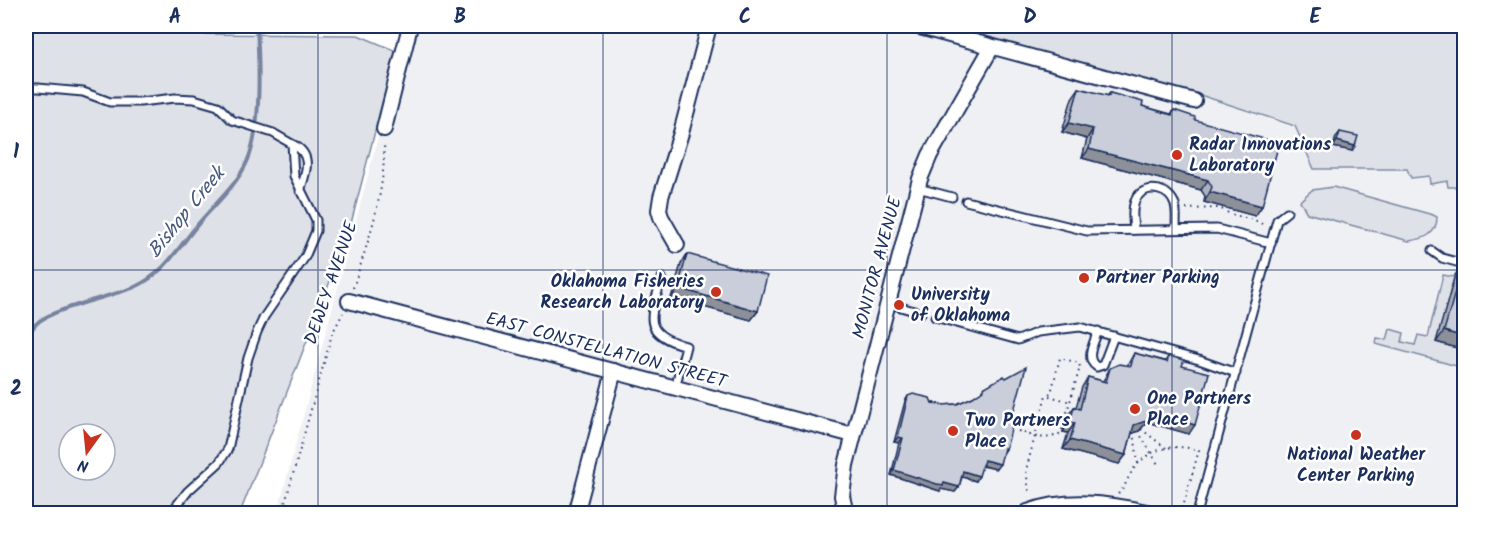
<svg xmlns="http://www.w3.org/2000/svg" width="1490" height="539" viewBox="0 0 1490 539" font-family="Kalam,sans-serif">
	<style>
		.built { fill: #eff0f4 }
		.green { fill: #dee1e7; stroke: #7c88a2; stroke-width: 1.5; fill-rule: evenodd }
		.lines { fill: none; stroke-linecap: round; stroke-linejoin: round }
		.stream { stroke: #77839f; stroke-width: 4 }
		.lane-casing { stroke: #1b2f5e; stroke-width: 11 }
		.street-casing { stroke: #1b2f5e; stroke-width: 18 }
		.secondary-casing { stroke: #1b2f5e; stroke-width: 22 }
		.path { stroke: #1b2f5e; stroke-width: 2; stroke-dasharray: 1.5 4.5; stroke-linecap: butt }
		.lane { stroke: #fff; stroke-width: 7 }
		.street { stroke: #fff; stroke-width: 14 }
		.secondary { stroke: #fff; stroke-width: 18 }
		.wall { fill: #aeb1bb; stroke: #1b2f5e; stroke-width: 1.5 }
		.shaded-wall { fill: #8d9099; stroke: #1b2f5e; stroke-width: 1.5 }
		.building { fill: #caceda; stroke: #1b2f5e; stroke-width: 1.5 }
		.grid { fill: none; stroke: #1b2f5e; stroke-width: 1.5; stroke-opacity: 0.55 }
		.poi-dot { fill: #c8321e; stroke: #fff; stroke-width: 2 }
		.labels { text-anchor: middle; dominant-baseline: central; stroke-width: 5; stroke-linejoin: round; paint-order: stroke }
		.poi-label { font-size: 18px; font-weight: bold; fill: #1b2f5e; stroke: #fff; text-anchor: start }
		.street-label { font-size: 18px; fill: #1b2f5e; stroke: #fff }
		.water-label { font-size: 20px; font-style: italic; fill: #49597e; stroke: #fff }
		.neatline { fill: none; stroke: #1b2f5e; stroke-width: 2 }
		.grid-label { font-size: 20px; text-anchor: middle; font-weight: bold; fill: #1b2f5e }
	</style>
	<rect width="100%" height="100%" fill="#fff"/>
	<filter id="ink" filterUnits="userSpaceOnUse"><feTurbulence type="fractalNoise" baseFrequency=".0167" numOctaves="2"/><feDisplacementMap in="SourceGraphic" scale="12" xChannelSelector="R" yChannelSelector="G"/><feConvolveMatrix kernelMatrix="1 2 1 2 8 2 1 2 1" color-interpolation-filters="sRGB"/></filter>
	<g filter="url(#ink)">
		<path class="built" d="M408,26h1056v487l-1187,1z"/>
		<g class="green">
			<path d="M26,26l171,8 161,1 38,16 -48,184 -108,278h-214zM69,434h36v36h-36z"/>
			<path d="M944,26h520v161h-16l-1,-6 -17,3 -1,-8 -18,2 -4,-9h-93l-19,-43 -98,-32z"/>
			<path d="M1333,187l100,28 4,2c0,18 -13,22 -28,24l-102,-28 -7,-12 12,-11z"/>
			<path d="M1443,275l11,2 -17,65 27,8v18l-88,-24 1,-6 10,2 3,-11 14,4 -2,9 13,3 3,-10 10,2z"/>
		</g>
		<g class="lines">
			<path class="stream" d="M26,339c3,-5 6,-11 10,-15 14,-15 77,-28 99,-37 30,-14 43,-39 64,-64 16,-19 37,-37 48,-61 15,-34 12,-99 10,-136"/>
			<g class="lane-casing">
				<g id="lane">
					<path d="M26,93l6,-5h6l45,4 27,10h30l35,-4 19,1 24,7 14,14 41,13 19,11 2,32 22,44v11l-11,26 -41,60 -7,15 -9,26 -20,91 -9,14 -31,28 -18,23"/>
					<path d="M292,144c22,10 14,29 8,47"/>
					<path d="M918,188l34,9"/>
					<path d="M966,201l121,30 130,-2 54,14"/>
					<path d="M1134,230c-1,-10 -3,-24 3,-33 11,-14 33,-8 38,8 2,7 1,16 1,24"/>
					<path d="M1432,251l10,7 22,6"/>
					<path d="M662,278c-11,38 -23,55 24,68l-11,42"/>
					<path d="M887,303l34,10"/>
					<path d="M935,317l83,23 20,-8 42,-5 119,33 37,13"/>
					<path d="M1098,331c-4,12 -14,28 -1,36l6,-2 11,-29"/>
					<path d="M1197,514l80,-294 10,-8"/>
				</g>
			</g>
			<g class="street-casing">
				<g id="street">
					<path d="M916,26l278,75"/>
					<path d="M384,129l26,-103"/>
					<path d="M677,245l-16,-28 -2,-7 2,-13 20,-64 28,-107"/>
					<path d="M349,301l504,134"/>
					<path d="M576,514l38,-143"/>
					<path d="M846,514l-4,-18 4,-31 74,-286 10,-24 62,-108"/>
				</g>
			</g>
			<g class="secondary-casing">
				<path id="secondary" d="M1028,514c38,-14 79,-9 118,0"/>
			</g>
			<g class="path">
				<path d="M1186,209l34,-1 10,6 27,7 5,3"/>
				<path d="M353,288c15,-46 33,-96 31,-146"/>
				<path d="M1049,396l22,6"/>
				<path d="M1141,429l25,19"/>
				<path d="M1018,431c16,5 27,11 43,2l19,-66 -1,-4 -19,-5 -9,35 -5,2 -20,75 3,21"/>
				<path d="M1138,431l21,35"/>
				<path d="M1134,432l4,31"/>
				<path d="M1118,494c7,-6 8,-13 13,-21 16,-25 40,-30 68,-23l-16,57 -7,4 -18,-4"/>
				<path d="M282,514l50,-180 11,-21"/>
			</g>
			<use href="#lane" class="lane"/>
			<use href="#street" class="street"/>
			<use href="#secondary" class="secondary"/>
		</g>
		<g class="wall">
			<path d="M1079,88l28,8 3,-3 32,13 29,8 3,-4 21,10 67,86 -7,10 -51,-14 1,-6 -4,-6 -119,-32 5,-19 -25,-7 10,-34z"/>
			<path d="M1340,132l12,19 -19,-4 3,-10z"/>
			<path d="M687,254l71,57 -7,9 -80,-22 10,-34z"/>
			<path d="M1463,264l1,86 -28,-8 19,-67z"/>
			<path d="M1134,353l31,8 4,-5 13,10 7,68 -42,-12 -8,9 -7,2 -6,22 -7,9 -56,-15 5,-16 -5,-1 4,-15 7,-10h2l6,-20 6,-10 15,4 7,-13 17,-2z"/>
			<path d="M985,387l28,27 -7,35 -3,5 -7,15 -14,-3 -6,15 -14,-4 -3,10 -4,5 -14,-3 -1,2 -49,-16 8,-32 -5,-1 11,-41 3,-5 35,9 14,-1 16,-7 8,-5z"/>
		</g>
		<g class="shaded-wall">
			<path d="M1069,123l24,6 -6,10 -25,-7z"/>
			<path d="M1337,141l18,5 -3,5 -19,-4z"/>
			<path d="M1089,149l119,31 -7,10 -119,-32z"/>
			<path d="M1210,192l52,14 -7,10 -51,-14z"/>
			<path d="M678,288l80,23 -7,9 -80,-22z"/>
			<path d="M1444,331l20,6v13l-28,-8z"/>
			<path d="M1153,412l42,13 -6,9 -42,-12 -8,9 -11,4 6,-10z"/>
			<path d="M1070,422l5,1 -7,10 -5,-1z"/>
			<path d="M898,437l5,1 -4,5 -5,-1z"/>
			<path d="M1070,440l56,15 -7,9 -56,-15z"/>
			<path d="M984,460l16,4 -4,5 -16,-4z"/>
			<path d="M894,470l50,13 15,4 -4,5 -14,-3 -1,2 -49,-16z"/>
			<path d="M963,471l16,5 -3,5 -16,-5z"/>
		</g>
		<g class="building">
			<path d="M1079,88l30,8 1,-3 33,9 -1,4 30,9 2,-5 21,7v3l84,23 -17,63 -52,-14 2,-5 -4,-7 -119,-31 4,-20 -24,-6z"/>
			<path d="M1340,132l18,4 -3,10 -18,-5z"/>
			<path d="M687,254l80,22 -9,35 -80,-23z"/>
			<path d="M1463,264l1,1v72l-20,-6z"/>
			<path d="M1134,353l33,9 2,-6 15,4 -2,6 27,7 -14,52 -42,-13 -7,9 -12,4 -8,30 -56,-15 5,-17 -5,-1 4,-15 6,2 8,-32 18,5 4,-14 9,-4 12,2z"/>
			<path d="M1026,367l-13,47 2,1 -9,34 -2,-1 -4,16 -16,-4 -5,16 -16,-5 -4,16 -15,-4 -1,3 -49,-16 9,-32 -5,-1 10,-41 5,-2 17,4 2,5 11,2 14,-1 16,-7 10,-7 2,-3 19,-11 2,2z"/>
		</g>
	</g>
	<path class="grid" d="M318,26v488M603,26v488M887,26v488M1172,26v488M26,270h1438"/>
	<g class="poi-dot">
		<circle cx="1177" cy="155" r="6"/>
		<circle cx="1084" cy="278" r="6"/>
		<circle cx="716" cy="292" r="6"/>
		<circle cx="899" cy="305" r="6"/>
		<circle cx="1135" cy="409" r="6"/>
		<circle cx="953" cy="431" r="6"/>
		<circle cx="1356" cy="435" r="6"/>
	</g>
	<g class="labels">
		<g class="poi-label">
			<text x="1189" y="145">Radar Innovations<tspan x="1189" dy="21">Laboratory</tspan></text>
			<text x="1096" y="278">Partner Parking</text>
			<text x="704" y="282" text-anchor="end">Oklahoma Fisheries<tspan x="704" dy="21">Research Laboratory</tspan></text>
			<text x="911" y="295">University<tspan x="911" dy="21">of Oklahoma</tspan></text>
			<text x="1147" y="399">One Partners<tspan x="1147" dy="21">Place</tspan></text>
			<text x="965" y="421">Two Partners<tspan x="965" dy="21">Place</tspan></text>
			<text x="1356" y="455" text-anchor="middle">National Weather<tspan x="1356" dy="21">Center Parking</tspan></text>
		</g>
		<g class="street-label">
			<text transform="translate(878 268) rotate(-75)">MONITOR AVENUE</text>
			<text transform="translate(332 283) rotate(-71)">DEWEY AVENUE</text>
			<text transform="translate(606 351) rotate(15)">EAST CONSTELLATION STREET</text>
		</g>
		<g class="water-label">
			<text transform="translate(187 213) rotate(-51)">Bishop Creek</text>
		</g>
	</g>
	<rect width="1490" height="539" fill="none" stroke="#fff" stroke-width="66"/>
	<g transform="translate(87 452) rotate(195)"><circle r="28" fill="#ffffff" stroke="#a4acbf" stroke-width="1.5"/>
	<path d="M0-4.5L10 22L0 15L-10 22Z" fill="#c8321e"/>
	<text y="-9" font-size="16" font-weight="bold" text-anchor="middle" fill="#1b2f5e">N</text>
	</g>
	<rect x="33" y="33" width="1424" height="473" class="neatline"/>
	<g class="grid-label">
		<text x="175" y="23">A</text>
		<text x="460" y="23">B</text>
		<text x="745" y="23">C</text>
		<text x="1030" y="23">D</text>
		<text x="1315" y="23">E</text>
		<text x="16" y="158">1</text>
		<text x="16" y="395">2</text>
	</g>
</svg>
